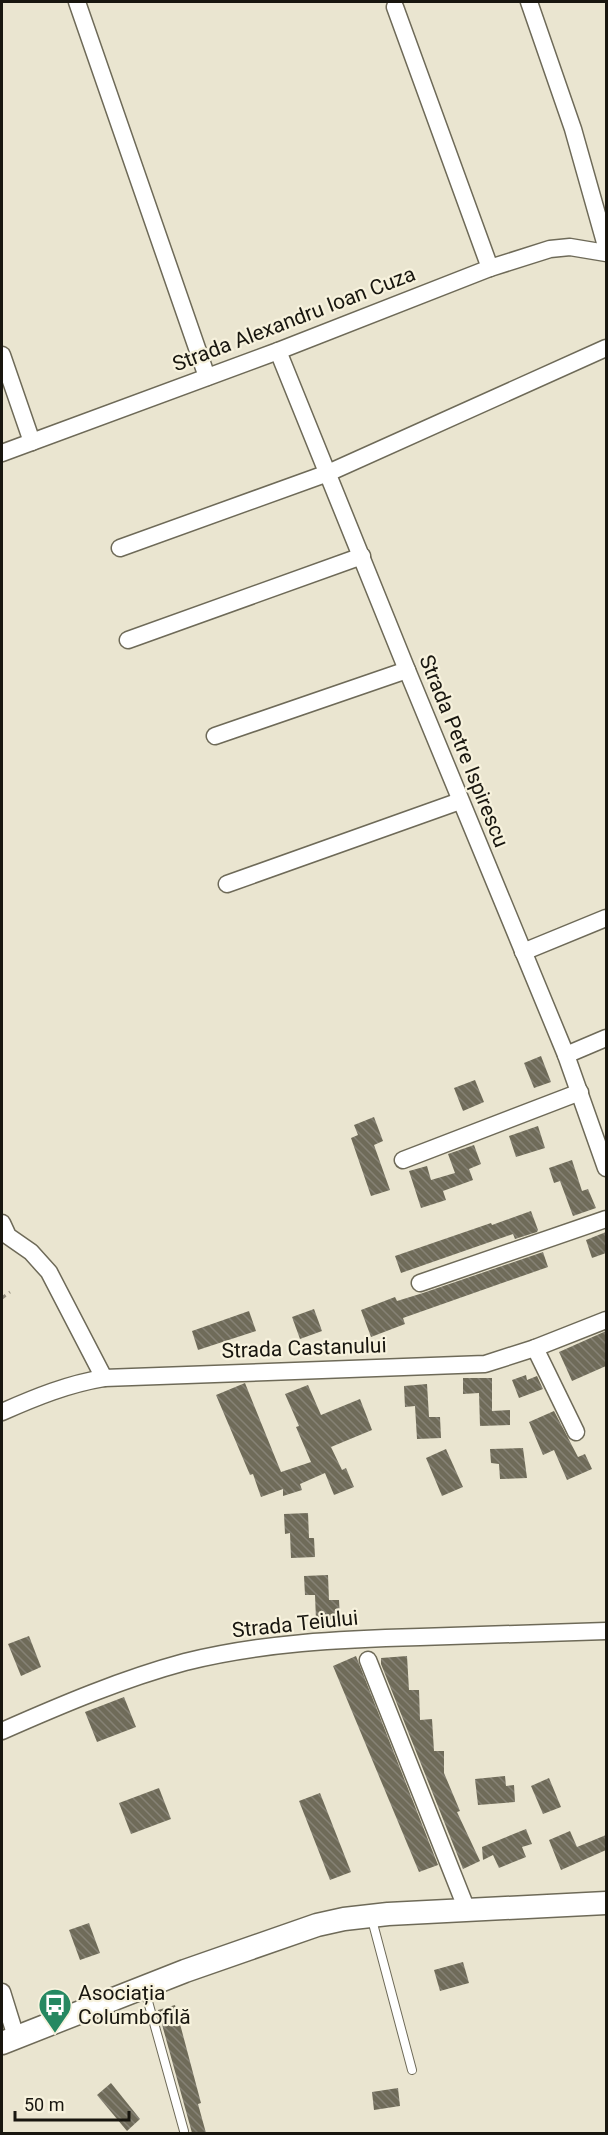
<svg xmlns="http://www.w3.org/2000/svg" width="608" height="2135" viewBox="0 0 608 2135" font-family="Roboto,sans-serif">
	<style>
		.building { fill: url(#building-back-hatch) }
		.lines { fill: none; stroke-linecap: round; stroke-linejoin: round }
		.lane-casing { stroke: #6e6a58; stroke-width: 10 }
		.street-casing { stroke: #6e6a58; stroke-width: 19 }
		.secondary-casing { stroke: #6e6a58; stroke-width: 25 }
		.path { stroke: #989484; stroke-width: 3; stroke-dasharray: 4.5 4.5; stroke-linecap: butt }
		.lane { stroke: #fff; stroke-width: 8 }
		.street { stroke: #fff; stroke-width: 16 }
		.secondary { stroke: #fff; stroke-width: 22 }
		.labels { text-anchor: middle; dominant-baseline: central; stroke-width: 4.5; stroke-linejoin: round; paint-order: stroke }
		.street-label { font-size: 21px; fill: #18160f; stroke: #f7f2dd }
		.poi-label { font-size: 21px; fill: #18160f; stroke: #f7f2dd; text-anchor: start }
	</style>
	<defs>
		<pattern id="building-back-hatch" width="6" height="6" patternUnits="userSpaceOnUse" patternTransform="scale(1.5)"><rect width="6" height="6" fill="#6f6b59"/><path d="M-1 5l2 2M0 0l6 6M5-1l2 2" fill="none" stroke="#868275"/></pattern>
	</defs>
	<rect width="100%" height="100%" fill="#eae5d0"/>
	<g class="building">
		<path d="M541,1056l10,26 -17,6 -10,-25z"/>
		<path d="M475,1080l9,22 -21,9 -9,-23z"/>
		<path d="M374,1117l9,24 -9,4 16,45 -19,6 -20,-58 7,-3 -4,-10z"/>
		<path d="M538,1126l7,22 -29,9 -7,-21z"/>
		<path d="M474,1145l7,19 -12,5 4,11 -30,11 3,9 -25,8 -12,-37 18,-5 4,14 24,-7 -7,-19z"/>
		<path d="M572,1160l10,31 6,-2 8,19 -23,8 -13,-35 -6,2 -5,-15z"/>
		<path d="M531,1211l7,19 -1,2 -22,7 -2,-5 -112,39 -6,-17 96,-33 1,2z"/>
		<path d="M606,1232v21l-14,5 -6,-18z"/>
		<path d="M543,1252l5,15 -145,51 2,6 -34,13 -10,-27 34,-13 2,4 26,-8z"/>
		<path d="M314,1309l8,22 -22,8 -8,-22z"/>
		<path d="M249,1311l7,20 -58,19 -6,-19z"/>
		<path d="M606,1331v35l-34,15 -13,-29z"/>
		<path d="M526,1375l1,5 10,-4 6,13 -24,9 -7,-18z"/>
		<path d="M463,1378h29v33l18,-1v15l-30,1 -1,-33 -16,1z"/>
		<path d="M245,1383l36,89 30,-10 -15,-35 3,-1 -14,-32 23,-9 13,30 39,-16 12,31 -41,17 11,23 4,-2 8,19 -20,8 -9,-22 -25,11 2,6 -19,6v-7l-22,8 -8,-23 -3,1 -34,-80z"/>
		<path d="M427,1384l2,33h11l1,21 -24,1 -2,-33 -10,1 -1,-21z"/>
		<path d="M554,1411l24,46 7,-3 7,15 -25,11 -13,-30 -11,5 -14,-33z"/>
		<path d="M523,1448l4,30 -27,1 -1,-15 -8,-1 -1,-14z"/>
		<path d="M446,1449l17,38 -21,9 -16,-38z"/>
		<path d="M308,1513l1,25h5l1,19 -24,1 -1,-25 -5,1 -1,-20z"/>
		<path d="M328,1575l1,25h10l1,19 -24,1 -1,-25h-10l-1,-19z"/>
		<path d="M29,1636l12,31 -20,9 -13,-32z"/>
		<path d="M356,1656l82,209 -19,7 -86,-206z"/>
		<path d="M407,1656l2,34h10l1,30 12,-1 2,32h10v22l16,38 -3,1 23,49 -17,8 -82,-205v-6z"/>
		<path d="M124,1697l12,30 -39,15 -12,-30z"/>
		<path d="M505,1776l1,10 8,-1 1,17 -37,3 -3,-26z"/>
		<path d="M549,1778l12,29 -18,7 -12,-28z"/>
		<path d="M159,1788l12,31 -40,15 -12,-31z"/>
		<path d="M320,1793l31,79 -21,8 -31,-79z"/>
		<path d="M526,1829l6,15 -10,3 4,10 -27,11 -6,-13 -10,5 -1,-13z"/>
		<path d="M570,1831l7,16 29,-12v15l-45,20 -12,-30z"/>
		<path d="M89,1923l11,30 -20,7 -11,-30z"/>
		<path d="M463,1962l6,21 -29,8 -6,-21z"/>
		<path d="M175,2005l26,98 -3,1 8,29h-14l-34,-123z"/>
		<path d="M111,2083l29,36 -13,12 -30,-36z"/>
		<path d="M398,2088l2,18 -26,4 -2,-18z"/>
	</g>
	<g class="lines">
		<g class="lane-casing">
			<g id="lane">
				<path d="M371,1916l41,154"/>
				<path d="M144,1987l40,144"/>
			</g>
		</g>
		<g class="street-casing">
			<g id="street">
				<path d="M77,2l130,375"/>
				<path d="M529,2l44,127 33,117"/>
				<path d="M395,7l95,261"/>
				<path d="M278,351l129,319 159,385 40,113"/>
				<path d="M2,355l30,87"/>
				<path d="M2,453l276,-102 212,-83 60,-19 20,-2 36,6"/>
				<path d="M120,548l208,-75 278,-125"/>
				<path d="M128,640l234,-84"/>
				<path d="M215,736l192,-66"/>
				<path d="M227,884l233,-83"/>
				<path d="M523,952l83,-34"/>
				<path d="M566,1055l40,-17"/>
				<path d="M403,1160l177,-68"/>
				<path d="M2,1223l6,13 23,16 18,20 55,106"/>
				<path d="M420,1283l186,-64"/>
				<path d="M535,1348l41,84"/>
				<path d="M2,1412c34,-15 66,-28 102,-34l381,-14 50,-16 71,-28"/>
				<path d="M368,1660l99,250"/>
				<path d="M2,1731c59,-26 120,-52 183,-69 76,-19 156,-23 235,-25 62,-2 124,-4 186,-6"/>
				<path d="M2,1992l14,45"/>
			</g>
		</g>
		<g class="secondary-casing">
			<path id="secondary" d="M2,2043l183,-72 132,-46 27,-6 44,-5 218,-11"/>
		</g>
		<path class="path" d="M2,1298l8,-6"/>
		<use href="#lane" class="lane"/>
		<use href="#street" class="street"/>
		<use href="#secondary" class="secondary"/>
	</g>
	<defs>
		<g id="bus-pin" transform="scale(1.725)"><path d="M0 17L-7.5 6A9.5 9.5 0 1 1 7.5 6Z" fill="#268861" stroke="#f7f2dd"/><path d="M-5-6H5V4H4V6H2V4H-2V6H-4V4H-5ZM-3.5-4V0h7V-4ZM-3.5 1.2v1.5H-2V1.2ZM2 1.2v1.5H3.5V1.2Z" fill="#fff"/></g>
	</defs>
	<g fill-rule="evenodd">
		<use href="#bus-pin" x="55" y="2005"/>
	</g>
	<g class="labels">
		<g class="street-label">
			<text transform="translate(294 319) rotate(-21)">Strada Alexandru Ioan Cuza</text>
			<text transform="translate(464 751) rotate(68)">Strada Petre Ispirescu</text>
			<text transform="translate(304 1348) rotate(-2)">Strada Castanului</text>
			<text transform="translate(295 1624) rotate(-6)">Strada Teiului</text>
		</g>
		<g class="poi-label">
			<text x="78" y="1993">Asociația<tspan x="78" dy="24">Columbofilă</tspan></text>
		</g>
	</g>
	<rect width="608" height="2135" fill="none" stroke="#18160f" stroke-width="6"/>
	<path d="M15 2111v9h114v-9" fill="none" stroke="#18160f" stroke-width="3"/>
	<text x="24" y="2111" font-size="18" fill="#18160f" stroke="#f7f2dd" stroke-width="4.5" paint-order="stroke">50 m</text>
</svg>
